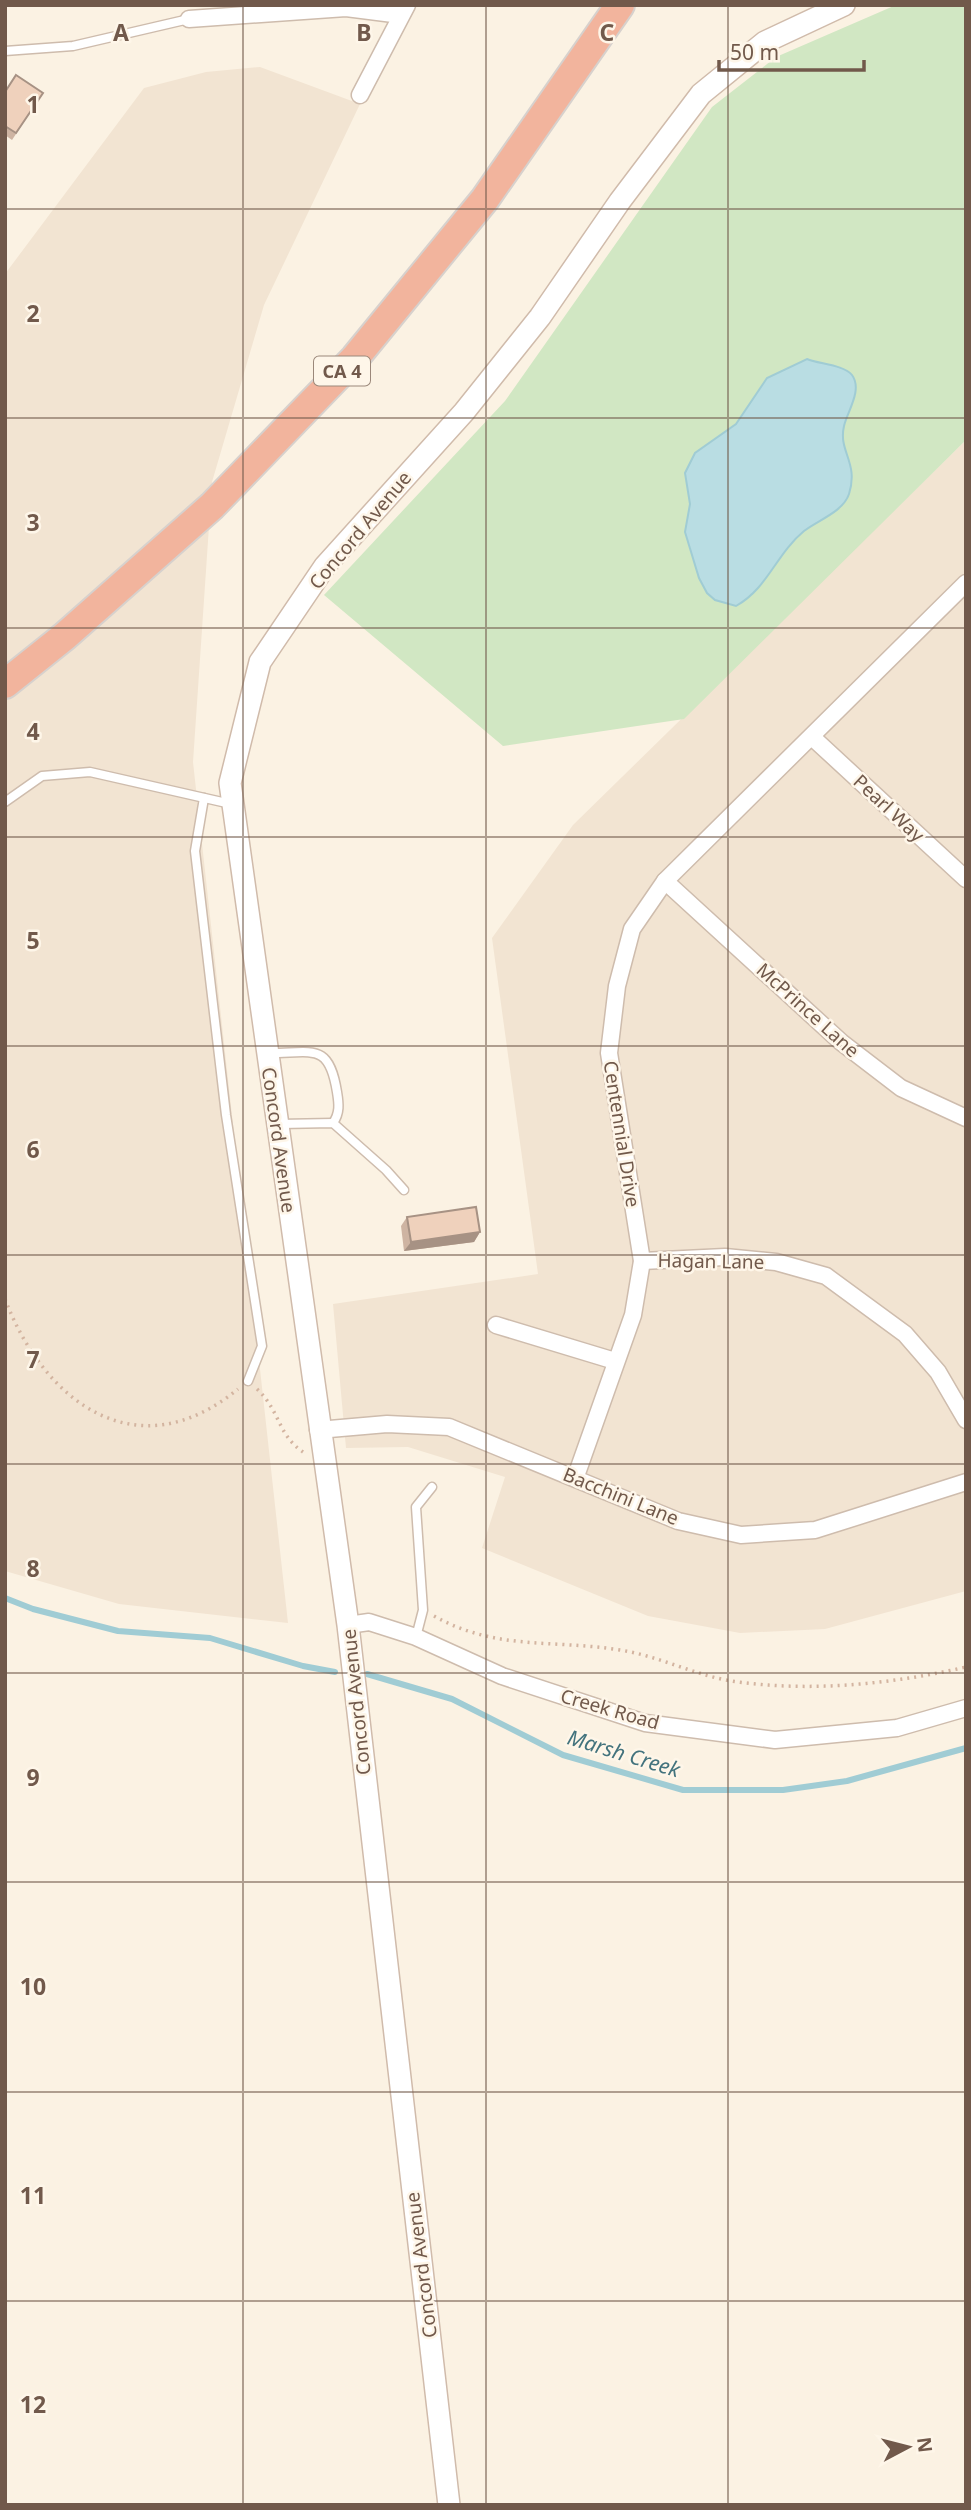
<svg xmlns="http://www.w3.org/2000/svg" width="971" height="2510" viewBox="0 0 971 2510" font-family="'Noto Sans',sans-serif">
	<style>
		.residential { fill: #f2e4d2 }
		.green { fill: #d1e7c3 }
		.water { fill: #b9dde3; stroke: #a0ccd4; stroke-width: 2 }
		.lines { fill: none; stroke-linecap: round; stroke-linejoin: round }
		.stream { stroke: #a0ccd4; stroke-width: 6 }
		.lane-casing { stroke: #cebcad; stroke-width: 11 }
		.street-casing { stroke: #cebcad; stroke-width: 19 }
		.secondary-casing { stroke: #d0bbab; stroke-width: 24 }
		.highway-casing { stroke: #d7d1cd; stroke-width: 32 }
		.path { stroke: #d3b4a0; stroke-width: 3.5; stroke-dasharray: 2 5; stroke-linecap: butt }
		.lane { stroke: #fff; stroke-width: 8 }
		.street { stroke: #fff; stroke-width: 16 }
		.secondary { stroke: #fff; stroke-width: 21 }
		.highway { stroke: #f2b49d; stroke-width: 28 }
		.wall { fill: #ceb4a2 }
		.shaded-wall { fill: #a79284 }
		.building { fill: #efd1bc; stroke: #a79284; stroke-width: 2 }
		.grid { fill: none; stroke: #71594b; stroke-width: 2; stroke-opacity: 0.55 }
		.labels { text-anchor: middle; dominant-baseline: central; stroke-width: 5; stroke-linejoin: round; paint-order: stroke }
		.shield { fill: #fef6e9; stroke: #9b887a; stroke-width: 2 }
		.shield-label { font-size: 18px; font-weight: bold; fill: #71594b }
		.street-label { font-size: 19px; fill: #71594b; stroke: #fef6e9 }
		.water-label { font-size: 21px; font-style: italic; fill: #43737d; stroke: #fef6e9 }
		.grid-label { font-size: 23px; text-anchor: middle; font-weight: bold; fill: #71594b; stroke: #fef6e9; stroke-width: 5; stroke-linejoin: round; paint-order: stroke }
	</style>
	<rect width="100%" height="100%" fill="#fbf2e3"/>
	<g class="residential">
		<path d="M260,67l100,37 -96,201 -52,177 -19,280 95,861 -169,-19 -114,-33v-1297l139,-186 62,-16z"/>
		<path d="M966,440v1151l-141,38 -85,4 -92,-17 -166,-68 23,-71 -97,-30 -62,1 -13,-144 205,-30 -46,-336 81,-113z"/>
	</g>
	<path class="green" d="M896,5h70v435l-282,279 -181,27 -179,-151 181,-194 207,-294 64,-50z"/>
	<path class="water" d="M807,359c12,5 37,6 45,16 11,15 -5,37 -8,51 -6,26 15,36 5,68 -6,18 -31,26 -45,37 -28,23 -36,57 -68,75l-21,-6 -8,-7 -8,-15 -14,-46 5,-28 -5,-31 10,-20 41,-29 31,-46z"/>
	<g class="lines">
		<g class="stream">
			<path d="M5,1598l28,11 85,22 92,7 93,28 32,6"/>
			<path d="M367,1674l85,25 111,56 120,35h100l64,-9 119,-33"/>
		</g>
		<g class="lane-casing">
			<g id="lane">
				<path d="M5,51l68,-5 116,-27"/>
				<path d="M204,798l-9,53 31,264 36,231 -14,35"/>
				<path d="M5,802l37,-26 48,-4 141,32"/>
				<path d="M270,1053c43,0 59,-11 67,39 2,12 3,21 -4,31"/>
				<path d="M280,1124l53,-1 53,47 18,20"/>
				<path d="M416,1637l7,-27 -7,-103 16,-20"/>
			</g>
		</g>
		<g class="street-casing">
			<g id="street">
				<path d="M189,19l157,-11 55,7"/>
				<path d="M360,95l47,-90"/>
				<path d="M812,737l154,142"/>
				<path d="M665,881l176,161 60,46 65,30"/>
				<path d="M642,1261l83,-4 51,5 50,14 79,58 33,38 28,48"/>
				<path d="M496,1325l119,36"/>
				<path d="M318,1430l69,-6 62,3 229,94 63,14 74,-5 151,-48"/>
				<path d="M576,1476l57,-161 9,-54 -33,-208 8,-67 15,-57 33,-48 301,-298"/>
				<path d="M348,1625l21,-3 47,15 86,39 143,47 130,17 122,-12 69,-20"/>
			</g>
		</g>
		<g class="secondary-casing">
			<path id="secondary" d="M449,2505l-101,-880 -118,-842 30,-121 65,-96 139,-154 76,-95 80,-116 81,-107 64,-52 79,-37"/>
		</g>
		<g class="highway-casing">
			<path id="highway" d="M5,684l60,-48 147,-130 143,-148 130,-159 135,-194"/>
		</g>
		<g class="path">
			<path d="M5,1299c39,103 132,173 233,90"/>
			<path d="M257,1389c24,23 20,45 46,63"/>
			<path d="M434,1616c63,35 117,23 186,34 40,6 78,27 118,32 76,10 154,2 228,-15"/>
		</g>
		<use href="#lane" class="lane"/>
		<use href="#street" class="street"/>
		<use href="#secondary" class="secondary"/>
		<use href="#highway" class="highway"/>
	</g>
	<g class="wall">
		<path d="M5,92l38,1 -31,47 -7,-5z"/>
		<path d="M407,1217l73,15 -6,10 -70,9 -3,-25z"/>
	</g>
	<path class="shaded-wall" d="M480,1232l-6,10 -70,9 7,-9z"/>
	<g class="building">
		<path d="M16,75l27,18 -27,40 -11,-7v-34z"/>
		<path d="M476,1207l4,25 -69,10 -4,-25z"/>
	</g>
	<path class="grid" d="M243,5v2500M486,5v2500M728,5v2500M5,209h961M5,418h961M5,628h961M5,837h961M5,1046h961M5,1255h961M5,1464h961M5,1673h961M5,1882h961M5,2092h961M5,2301h961"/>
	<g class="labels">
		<rect class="shield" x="314" y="356.5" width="56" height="29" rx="5"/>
		<g class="shield-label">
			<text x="342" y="371">CA 4</text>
		</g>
		<g class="street-label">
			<text transform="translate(360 530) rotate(-50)">Concord Avenue</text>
			<text transform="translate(889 808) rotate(43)">Pearl Way</text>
			<text transform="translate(808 1010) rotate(42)">McPrince Lane</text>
			<text transform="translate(622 1134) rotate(81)">Centennial Drive</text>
			<text transform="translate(279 1140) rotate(82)">Concord Avenue</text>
			<text transform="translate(711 1261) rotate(1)">Hagan Lane</text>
			<text transform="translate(621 1496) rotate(22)">Bacchini Lane</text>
			<text transform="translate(356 1702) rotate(-96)">Concord Avenue</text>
			<text transform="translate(610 1709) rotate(16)">Creek Road</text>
			<text transform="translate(421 2265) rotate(-97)">Concord Avenue</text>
		</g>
		<g class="water-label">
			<text transform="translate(624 1753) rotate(17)">Marsh Creek</text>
		</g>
	</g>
	<g class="grid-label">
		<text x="121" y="41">A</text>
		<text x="364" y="41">B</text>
		<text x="607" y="41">C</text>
		<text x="33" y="113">1</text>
		<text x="33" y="322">2</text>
		<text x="33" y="531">3</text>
		<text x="33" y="740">4</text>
		<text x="33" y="949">5</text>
		<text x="33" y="1158">6</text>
		<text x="33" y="1368">7</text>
		<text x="33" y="1577">8</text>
		<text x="33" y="1786">9</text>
		<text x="33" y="1995">10</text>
		<text x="33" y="2204">11</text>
		<text x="33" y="2413">12</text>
	</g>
	<rect width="971" height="2510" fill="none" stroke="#71594b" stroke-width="14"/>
	<g transform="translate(908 2447) rotate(83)" stroke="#fef6e9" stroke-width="5" paint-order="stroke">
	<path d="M0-5L12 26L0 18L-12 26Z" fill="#71594b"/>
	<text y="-10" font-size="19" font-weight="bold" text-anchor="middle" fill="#71594b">N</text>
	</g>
	<path d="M719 60v10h145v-10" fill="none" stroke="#71594b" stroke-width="3.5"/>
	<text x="730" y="60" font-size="21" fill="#71594b" stroke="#fef6e9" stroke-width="5" paint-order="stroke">50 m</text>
</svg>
